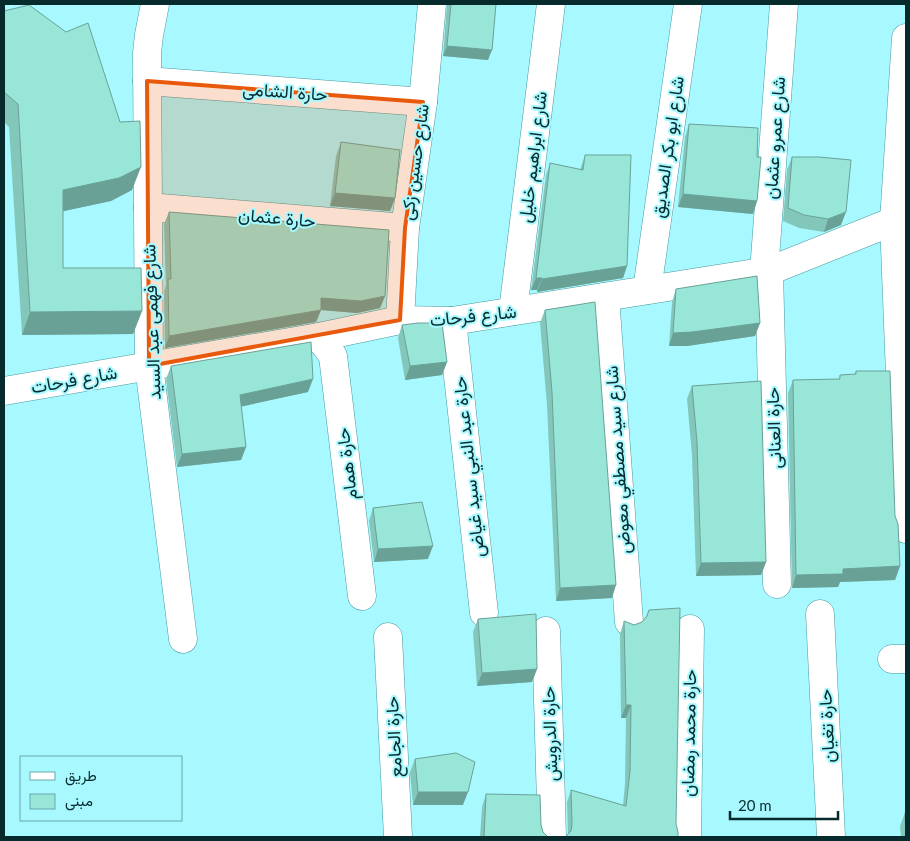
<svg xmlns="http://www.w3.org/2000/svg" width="910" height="841" viewBox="0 0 910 841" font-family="Lato,Vazirmatn,sans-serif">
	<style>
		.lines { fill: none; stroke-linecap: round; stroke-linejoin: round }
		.minor-casing { stroke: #47989e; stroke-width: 29 }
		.minor { stroke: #fff; stroke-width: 28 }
		.wall { fill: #83c6ba }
		.shaded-wall { fill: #6aa197 }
		.building { fill: #98e6d8; stroke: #6aa197 }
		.marked { fill: #e8590c; fill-opacity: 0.2; stroke: #e8590c; stroke-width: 4; stroke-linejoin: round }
		.labels { text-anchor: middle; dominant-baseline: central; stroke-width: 4; stroke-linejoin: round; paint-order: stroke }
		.street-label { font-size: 18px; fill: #072b2d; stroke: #a8f9ff }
	</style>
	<rect width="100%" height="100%" fill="#a8f9ff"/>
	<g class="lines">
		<g class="minor-casing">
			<g id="minor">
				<path d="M155,4l-6,31 -2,18 2,313 34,273"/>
				<path d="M906,38l-12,183 12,308"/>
				<path d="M147,81l276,21"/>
				<path d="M148,207l257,21"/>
				<path d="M769,271l8,313"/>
				<path d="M764,272l20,-268"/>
				<path d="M647,290l41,-286"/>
				<path d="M605,297l24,325"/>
				<path d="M513,311l38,-307"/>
				<path d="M400,320l5,-92 18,-126 9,-98"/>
				<path d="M452,321l32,292"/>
				<path d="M319,337l14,19 29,240"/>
				<path d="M4,391l315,-54 81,-17 52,1 317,-50 125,-50 12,-1"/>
				<path d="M820,614l11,223"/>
				<path d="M546,631l6,206"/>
				<path d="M388,637l10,200"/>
				<path d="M892,659h14"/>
				<path d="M687,837l3,-208"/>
			</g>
		</g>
		<use href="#minor" class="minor"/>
	</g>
	<g class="wall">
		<path d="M447,4h49l-8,56 -45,-4z"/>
		<path d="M4,11l128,179 -21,11 -48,10v57l79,43 -9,23 -111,1 -13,-208 -5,-5z"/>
		<path d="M689,124l68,33v44l-4,13 -75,-7 7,-70z"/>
		<path d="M341,142l54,56 -5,13 -60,-5 6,-50z"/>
		<path d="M585,155l42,111 -4,12 -86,14v-2h-6l15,-115 4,-12 30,7z"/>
		<path d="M792,157l49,68 -17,7 -25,-4 -16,-7 4,-51z"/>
		<path d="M169,212l216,84 -5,12 -23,5 -36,-3 -5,12 -151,26 -1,-57 2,-6 -2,-61z"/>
		<path d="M676,289l84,34 -5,13 -68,10h-18l3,-44z"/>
		<path d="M545,310l67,288 -56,3 -9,-196 -7,-82z"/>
		<path d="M402,325l45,37 -5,13 -37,5 -7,-42z"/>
		<path d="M171,366l137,26 -67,14 5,41 -5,13 -64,7 -11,-88z"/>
		<path d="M856,371l39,145 5,50 -5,14 -55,2 -2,5 -46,1 -4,-195 5,-13 46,-1 1,-4 15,-1z"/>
		<path d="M692,386l74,176 -5,13 -65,1 -4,-121 -5,-56z"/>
		<path d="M373,508l55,51 -54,3 -5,-41z"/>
		<path d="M649,610l27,214 -108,10 -1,-32 4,-12 52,15 2,-21 1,-66h-5l-1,-84 4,-13 10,4 8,-3 4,-4z"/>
		<path d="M478,619l59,50 -5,13 -55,4 -4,-54z"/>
		<path d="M415,759l48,46h-50l-3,-33z"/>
		<path d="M486,794l55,31 2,7 5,5h-68l2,-30z"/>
		<path d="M905,813l1,24h-5l-1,-11z"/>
	</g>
	<g class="shaded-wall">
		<path d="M447,46l45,4 -4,10 -45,-4z"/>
		<path d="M141,167l-9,23 -21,11 -56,12 8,-23z"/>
		<path d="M335,193l60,5 -5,13 -60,-5z"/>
		<path d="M683,194l74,7 -4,13 -75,-7z"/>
		<path d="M846,212l-5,13 -17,7 4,-13z"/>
		<path d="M627,266l-4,12 -86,14 5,-13z"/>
		<path d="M536,278h6l-5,12h-6z"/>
		<path d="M385,296l-5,12 -23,5 -36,-3 -5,12 -151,26 4,-12 152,-38z"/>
		<path d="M142,311l-9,23 -111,1 8,-23z"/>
		<path d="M760,323l-5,13 -68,10h-18l4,-13z"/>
		<path d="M447,362l-5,13 -37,5 5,-14z"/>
		<path d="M313,379l-5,13 -73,16 5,-13z"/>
		<path d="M246,447l-5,13 -64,7 5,-13z"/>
		<path d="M433,546l-5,13 -54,3 4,-13z"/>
		<path d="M766,562l-5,13 -65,1 5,-13z"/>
		<path d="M900,566l-5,14 -55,2 -2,5 -46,1 4,-13 47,-6z"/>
		<path d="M616,585l-4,13 -56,3 4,-13z"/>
		<path d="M537,669l-5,13 -55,4 5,-13z"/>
		<path d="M626,705h5l-5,13h-5z"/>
		<path d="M418,792h50l-5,13h-50z"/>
	</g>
	<g class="building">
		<path d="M451,4h45l-4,46 -45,-4z"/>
		<path d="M29,5l37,27 22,-9 32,99 20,-1 1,46 -22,11 -56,12v78h78l1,43 -112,1 -12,-208 -14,-12v-81z"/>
		<path d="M689,124l69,4 -1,29h4l-4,44 -74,-7z"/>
		<path d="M341,142l59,8 -5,48 -60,-5z"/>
		<path d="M585,155h46l-4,111 -85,13v-1h-6l14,-115 33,7z"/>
		<path d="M792,157h27l32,3 -5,52 -18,7 -24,-4 -16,-7z"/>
		<path d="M169,212l220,18 -4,66 -24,5 -40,-3v12l-152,26 -1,-57h3z"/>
		<path d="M757,276l3,47 -68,9 -19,1 3,-44z"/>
		<path d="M595,302l21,283 -56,3 -8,-196 -7,-82z"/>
		<path d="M418,323h24l5,39 -37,4 -8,-41z"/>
		<path d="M311,342l2,37 -73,16 6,52 -64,7 -11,-88z"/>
		<path d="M856,371h34l5,145 3,8 2,42 -57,3v5l-47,1 -3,-195 47,-1v-4l16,-1z"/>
		<path d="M761,381l5,181 -65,1 -4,-121 -5,-56z"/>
		<path d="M422,502l11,44 -55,3 -5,-41z"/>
		<path d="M680,608l-4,216 2,8v5h-113l6,-6 1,-7 -1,-34 55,16 4,-35 1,-66h-5l-2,-84 10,4 8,-3 5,-6 2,-6z"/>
		<path d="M536,614l1,55 -55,4 -4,-54z"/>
		<path d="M456,753l19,9 -7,30h-50l-3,-33z"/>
		<path d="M486,794l54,1 1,30 2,7 5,5h-64z"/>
		<path d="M905,813h1v24z"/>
	</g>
	<path class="marked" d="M147,81l276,21 -18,126 -5,92 -251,46z"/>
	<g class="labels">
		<g class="street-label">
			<text transform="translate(285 91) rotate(4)">حارة الشامى</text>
			<text transform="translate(774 138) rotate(-86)">شارع عمرو عثمان</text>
			<text transform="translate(667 147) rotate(-82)">شارع ابو بكر الصديق</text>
			<text transform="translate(532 157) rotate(-83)">شارع ابراهيم خليل</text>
			<text transform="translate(414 162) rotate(-82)">شارع حسين زكى</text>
			<text transform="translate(277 217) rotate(5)">حارة عثمان</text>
			<text transform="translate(473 315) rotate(-6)">شارع فرحات</text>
			<text transform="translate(151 322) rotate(-92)">شارع فهمى عبد السيد</text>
			<text transform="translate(74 379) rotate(-10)">شارع فرحات</text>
			<text transform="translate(773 428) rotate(-92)">حارة العنانى</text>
			<text transform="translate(617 460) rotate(-94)">شارع سيد مصطفي معوض</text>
			<text transform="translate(346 464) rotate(-97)">حارة همام</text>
			<text transform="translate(468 467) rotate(-96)">حارة عبد النبي سيد غياض</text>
			<text transform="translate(826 726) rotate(-93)">حارة تغيان</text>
			<text transform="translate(688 733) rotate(-89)">حارة محمد رمضان</text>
			<text transform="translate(549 734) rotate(-92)">حارة الدرويش</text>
			<text transform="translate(393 737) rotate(-93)">حارة الجامع</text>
		</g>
	</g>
	<rect width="910" height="841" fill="none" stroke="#072b2d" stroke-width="10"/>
	<rect x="20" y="756" width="162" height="65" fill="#a8f9ff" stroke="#68a7ab"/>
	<rect x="30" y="772" width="25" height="8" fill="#ffffff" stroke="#68a7ab"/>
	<text x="65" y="781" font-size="15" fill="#072b2d">طريق</text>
	<rect x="30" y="794" width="25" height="15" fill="#98e6d8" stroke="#68a7ab"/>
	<text x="65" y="806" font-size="15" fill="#072b2d">مبنى</text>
	<path d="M730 811v8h108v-8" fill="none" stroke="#072b2d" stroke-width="2.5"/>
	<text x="738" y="811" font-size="15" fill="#072b2d" stroke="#a8f9ff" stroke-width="4" paint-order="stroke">20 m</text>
</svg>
